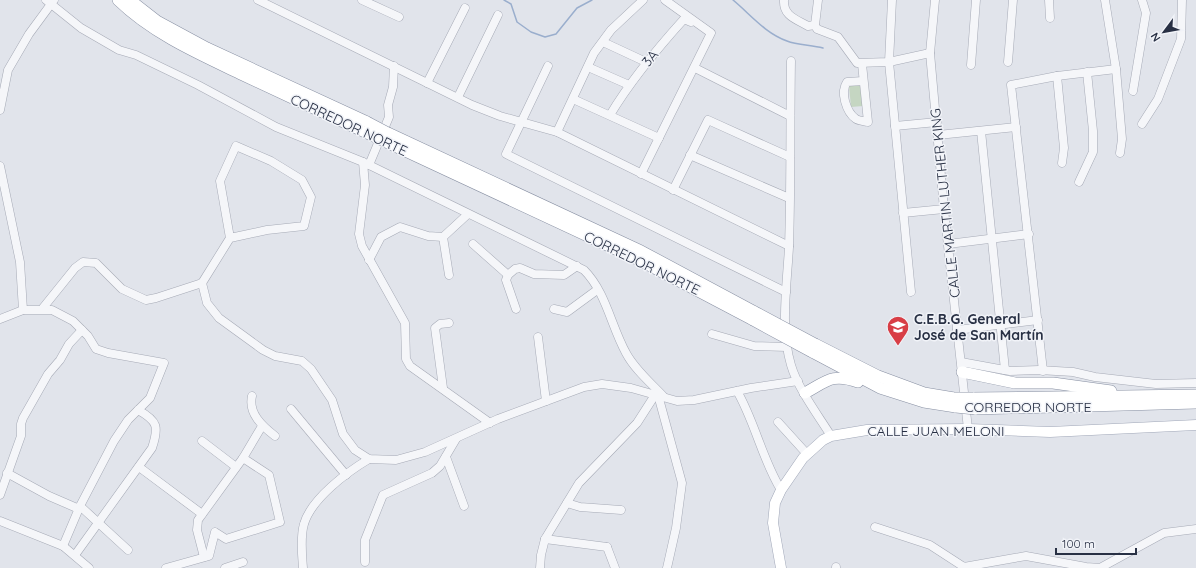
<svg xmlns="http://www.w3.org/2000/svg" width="1196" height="568" viewBox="0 0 1196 568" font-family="Quicksand,sans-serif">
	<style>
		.green { fill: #c5d6c2 }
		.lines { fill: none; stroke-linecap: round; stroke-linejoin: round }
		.stream { stroke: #9aaecd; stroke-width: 1.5 }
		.minor-casing { stroke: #a6aab6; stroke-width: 9 }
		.major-casing { stroke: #a0a7b8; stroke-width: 11 }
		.highway-casing { stroke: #8890a3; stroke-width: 12 }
		.minor { stroke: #f5f6f9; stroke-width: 8 }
		.major { stroke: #fff; stroke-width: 10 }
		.highway { stroke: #fff; stroke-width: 11 }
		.highway-bridge-casing { stroke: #8890a3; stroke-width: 12; stroke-linecap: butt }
		.highway-bridge { stroke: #fff; stroke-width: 11 }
		.labels { text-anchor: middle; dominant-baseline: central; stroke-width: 3; stroke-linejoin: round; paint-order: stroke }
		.street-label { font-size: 14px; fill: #283044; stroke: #f1f3f8 }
		.poi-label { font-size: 14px; font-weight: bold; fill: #283044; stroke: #f1f3f8; text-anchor: start }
	</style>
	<rect width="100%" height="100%" fill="#e1e4eb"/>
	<path class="green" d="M862,85l1,21 -12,1 -2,-21z"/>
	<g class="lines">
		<g class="stream">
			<path d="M504,0l7,4 6,18 14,10 14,5 11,-3 21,-26 15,-8"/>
			<path d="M733,0c18,15 32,33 54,41 10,4 24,4 36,7"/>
		</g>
		<g class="minor-casing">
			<g id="minor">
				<path d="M46,0l35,28 38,22 17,5 62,30 78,42 87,35 221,108c22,22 27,56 42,83 9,17 25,30 38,44"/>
				<path d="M258,0l214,105 28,11 57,16 232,114"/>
				<path d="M362,0l37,17"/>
				<path d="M784,0c-1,16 12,19 24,26l7,-1"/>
				<path d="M818,0l-3,25 2,4 21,8 19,26 32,-1 41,-9"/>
				<path d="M892,0l-3,62 22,230"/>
				<path d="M935,0l-5,53 14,156 24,220"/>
				<path d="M1049,0l1,18"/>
				<path d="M1105,0l11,69 6,70 -2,14"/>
				<path d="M603,42l43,20"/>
				<path d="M791,61c-1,62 0,124 -2,186 -2,38 -9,81 2,118 7,24 27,50 40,71"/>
				<path d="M1008,62l5,-62"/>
				<path d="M862,64l6,58c-4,-1 -9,-1 -12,-3 -10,-7 -16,-27 -9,-37l16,-1"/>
				<path d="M971,65l5,-65"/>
				<path d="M548,66l-42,88 280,138"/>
				<path d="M588,67l41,18"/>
				<path d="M695,68l95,48"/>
				<path d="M1057,76l7,72 -2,15"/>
				<path d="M427,83l38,-75"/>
				<path d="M1133,91l13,-78 -4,-13"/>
				<path d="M458,97l40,-82"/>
				<path d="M573,99l86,39"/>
				<path d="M0,110l8,-40 21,-36 25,-34"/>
				<path d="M610,115c21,-35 46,-65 74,-96l7,3"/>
				<path d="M1142,124l16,-25 23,-60 1,-39"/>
				<path d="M895,126l42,-4"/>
				<path d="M981,131l24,239"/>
				<path d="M557,132l37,-79 17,-23 32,-30"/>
				<path d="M938,135l78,-8"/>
				<path d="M690,155l99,43"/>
				<path d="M363,162l2,23 -6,49 3,12 43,77 1,36 4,7 80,57"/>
				<path d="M369,165l20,-48 -1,-12 5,-18 1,-21"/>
				<path d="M0,166l20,96 3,48"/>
				<path d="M641,174l70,-141 -46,-33"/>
				<path d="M1079,182l14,-30v-21l-6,-59"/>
				<path d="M673,190l35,-70 82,37"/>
				<path d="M903,213l41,-4"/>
				<path d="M473,244l35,31"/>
				<path d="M948,244l81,-10"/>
				<path d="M369,260l12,-23 19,-10 28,9 15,1"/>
				<path d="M449,275l-6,-38 25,-23"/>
				<path d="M202,283l5,20 12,15 44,32 12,6 27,5 9,8 21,31 11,34 12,16 14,9 27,1 29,-8 73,-33 86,-32 18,-3 29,4 46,13 17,-1 57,-12 47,-7"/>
				<path d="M42,309l33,-41 8,-6 13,1 26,26 24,11 10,-2 46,-15 28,-45 37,-8 37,-4 7,-29 -9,-17 -31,-19 -35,-15 -16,35 10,57"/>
				<path d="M516,309l-10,-29 2,-5 7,-6 5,-1 14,6 30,1 13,-9"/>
				<path d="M554,309l13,3 30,-22"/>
				<path d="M0,319l23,-9h29l21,11 15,15 8,13 12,4 56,10 -14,35 -22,22 -14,21 -34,65 -17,40"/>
				<path d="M957,330l81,-10"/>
				<path d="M712,334l42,12 33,1"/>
				<path d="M538,337l8,64"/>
				<path d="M961,362l49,9 29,-1 34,2 22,5 61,7 40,-1"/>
				<path d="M1043,371l-32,-286 46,-9 59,-7"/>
				<path d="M443,388l-8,-60 5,-4 9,-1"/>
				<path d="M737,391c18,31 25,68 44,99"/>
				<path d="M658,395l24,88 -6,45 -9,40"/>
				<path d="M252,396c-4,17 10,30 23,40"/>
				<path d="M291,409l55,66"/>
				<path d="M778,422l29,32"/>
				<path d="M202,441l34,26"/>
				<path d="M446,457l18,49"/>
				<path d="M139,467l63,47"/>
				<path d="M7,473l42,23 30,13"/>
				<path d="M0,495l21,-59v-12l2,-6 25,-44 12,-14 9,-16 13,-14"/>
				<path d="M567,503l13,4 41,3"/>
				<path d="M80,506l48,44"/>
				<path d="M0,521l63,25 26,22"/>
				<path d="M875,527l55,18 34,22 62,-11 60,11 14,1 64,-35 32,-4"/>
				<path d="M545,539l62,8"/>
				<path d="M607,547l8,21"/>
				<path d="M75,555l77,-107c7,-21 6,-27 -14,-38"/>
				<path d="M204,557l-7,-27 1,-10 45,-62 19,-32"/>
				<path d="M365,562v-22l18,-45 49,-22 8,-7 16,-27"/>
				<path d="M166,568l43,-12 6,-24 11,7 54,-17 -11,-47 -26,-17"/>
				<path d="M225,568l18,-6"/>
				<path d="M303,568c-1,-13 -3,-31 1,-44 7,-25 43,-52 65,-65"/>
				<path d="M540,568l1,-13 4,-16 34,-56 58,-60 18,-28"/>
				<path d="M836,568v-1"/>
			</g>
		</g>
		<g class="major-casing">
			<path id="major" d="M781,568l-8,-45 2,-20 6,-13 22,-32 20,-18 8,-4 36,-6 101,-1 82,3 146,-7"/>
		</g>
		<g class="highway-casing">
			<g id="highway">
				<path d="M118,0c35,34 81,54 125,75 41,19 81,38 122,57"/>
				<path d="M130,0l27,21 50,27 160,74"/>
				<path d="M388,133l253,118 114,61"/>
				<path d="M384,141l255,119 114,60"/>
				<path d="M815,344l63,32 46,17 30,5"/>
				<path d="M812,352l68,36 44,14 32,5"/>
				<path d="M962,372l53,11h38l58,8"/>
				<path d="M805,393c22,-12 27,-20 53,-11"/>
				<path d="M973,398l223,-3"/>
				<path d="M975,409l221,-6"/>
			</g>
		</g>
		<use href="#minor" class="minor"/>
		<use href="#major" class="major"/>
		<use href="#highway" class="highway"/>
		<g class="highway-bridge-casing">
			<g id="highway-bridge">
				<path d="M367,122l21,11"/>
				<path d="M365,132l19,9"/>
				<path d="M755,312l60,32"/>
				<path d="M753,320l59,32"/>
				<path d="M954,398h19"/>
				<path d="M956,407l19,2"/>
			</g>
		</g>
		<use href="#highway-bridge" class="highway-bridge"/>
	</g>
	<defs>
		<g id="school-pin" transform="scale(1.15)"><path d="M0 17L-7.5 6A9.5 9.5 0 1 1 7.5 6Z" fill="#d83e46" stroke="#f1f3f8"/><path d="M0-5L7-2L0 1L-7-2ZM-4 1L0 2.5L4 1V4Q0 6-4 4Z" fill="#fff"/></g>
	</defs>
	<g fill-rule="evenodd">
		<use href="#school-pin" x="898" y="327"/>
	</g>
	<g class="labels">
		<g class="street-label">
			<text transform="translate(650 58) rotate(-50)">3A</text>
			<text transform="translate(349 125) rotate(25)">CORREDOR NORTE</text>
			<text transform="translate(945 203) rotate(-96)">CALLE MARTIN LUTHER KING</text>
			<text transform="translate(642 263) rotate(26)">CORREDOR NORTE</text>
			<text x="1028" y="407">CORREDOR NORTE</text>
			<text x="936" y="431">CALLE JUAN MELONI</text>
		</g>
		<g class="poi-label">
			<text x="914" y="319">C.E.B.G. General<tspan x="914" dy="16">José de San Martín</tspan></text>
		</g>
	</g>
	<g transform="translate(1164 32) rotate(238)" stroke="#f1f3f8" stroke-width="3" paint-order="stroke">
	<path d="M0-3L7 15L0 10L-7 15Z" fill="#283044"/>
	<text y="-6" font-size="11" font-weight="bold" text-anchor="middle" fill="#283044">N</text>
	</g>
	<path d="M1056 548v6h80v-6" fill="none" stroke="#283044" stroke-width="2"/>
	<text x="1062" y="548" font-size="12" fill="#283044" stroke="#f1f3f8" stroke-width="3" paint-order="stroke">100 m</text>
</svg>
